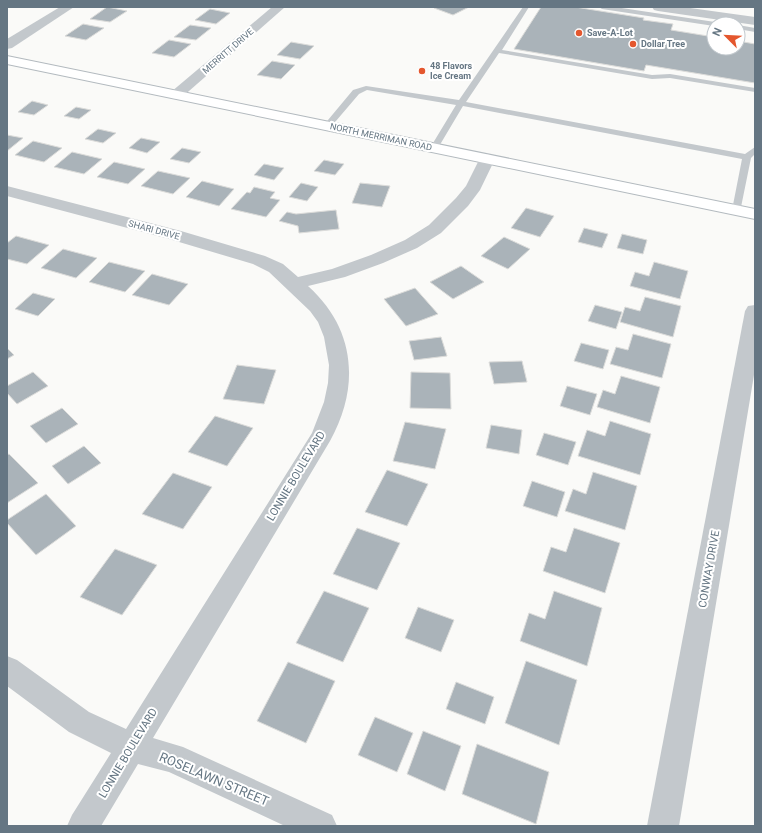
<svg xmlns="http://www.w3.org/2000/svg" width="762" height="833" viewBox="0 0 762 833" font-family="Roboto,sans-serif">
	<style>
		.building { fill: #aab3b9; stroke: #dcdcda }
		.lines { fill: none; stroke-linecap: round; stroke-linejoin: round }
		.secondary-casing { stroke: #b3babf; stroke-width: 2 }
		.service { fill: #c3c8cc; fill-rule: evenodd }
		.minor { fill: #c3c8cc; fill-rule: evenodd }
		.secondary { fill: #fff; fill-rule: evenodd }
		.poi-dot { fill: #e4572e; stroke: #fff; stroke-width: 1.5 }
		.labels { text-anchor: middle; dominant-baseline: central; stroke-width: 4; stroke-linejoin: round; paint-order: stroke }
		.far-poi-label { font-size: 9px; font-weight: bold; fill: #657683; stroke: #fff; text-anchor: start }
		.far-street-label { font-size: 9px; fill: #657683; stroke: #fff }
		.street-label { font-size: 11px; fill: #657683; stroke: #fff }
		.near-street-label { font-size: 13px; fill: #657683; stroke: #fff }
	</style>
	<rect width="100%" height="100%" fill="#fafaf8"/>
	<g class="building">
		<path d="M107,7l20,4 -17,11 -20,-3z"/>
		<path d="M435,7h34l-16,8 -19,-7z"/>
		<path d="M541,7h34l69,11 -1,2 30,4 -2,6 43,7v11h24v-7l17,3v39l-109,-18 -2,6 -130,-22z"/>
		<path d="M210,9l20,4 -14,11 -21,-4z"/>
		<path d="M83,24l21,4 -18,12 -21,-4z"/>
		<path d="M190,25l21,3 -15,12 -22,-3z"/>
		<path d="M169,40l22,4 -17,13 -22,-4z"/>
		<path d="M291,42l23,4 -14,13 -23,-4z"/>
		<path d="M272,61l23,4 -14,14 -24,-4z"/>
		<path d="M32,101l16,4 -14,10 -16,-3z"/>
		<path d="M76,107l15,3 -12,9 -15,-3z"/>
		<path d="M98,129l18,4 -13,10 -18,-4z"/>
		<path d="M7,135l16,3 -16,13z"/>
		<path d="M141,138l19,4 -13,11 -18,-5z"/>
		<path d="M33,141l29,7 -18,14 -29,-7z"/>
		<path d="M182,148l19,4 -12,11 -19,-4z"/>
		<path d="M72,152l30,7 -18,15 -30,-7z"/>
		<path d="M324,160l20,4 -9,11 -21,-4z"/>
		<path d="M114,162l31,7 -17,15 -31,-7z"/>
		<path d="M264,164l20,4 -10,12 -20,-5z"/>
		<path d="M158,171l32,7 -17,16 -32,-8z"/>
		<path d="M202,181l32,8 -15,17 -33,-9z"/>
		<path d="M301,183l17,4 -11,14 -18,-4z"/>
		<path d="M360,183l30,3 -8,21 -30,-4z"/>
		<path d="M254,187l21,5 -5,6 10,2 -14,17 -35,-8 16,-17 3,1z"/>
		<path d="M526,208l28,8 -14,21 -29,-9z"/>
		<path d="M336,210l3,19 -40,4 -1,-7 -19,-5 8,-9 9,2z"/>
		<path d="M584,228l24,6 -6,14 -24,-6z"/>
		<path d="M622,234l25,6 -4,14 -26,-6z"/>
		<path d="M16,236l33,9 -22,19 -20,-5v-16z"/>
		<path d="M504,237l26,12 -22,20 -27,-13z"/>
		<path d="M63,249l34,9 -21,20 -35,-10z"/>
		<path d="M109,262l36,9 -20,21 -36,-10z"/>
		<path d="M654,262l34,9 -8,28 -50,-13 5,-14 14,4z"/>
		<path d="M461,266l23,16 -31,17 -23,-17z"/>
		<path d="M152,274l36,10 -19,21 -37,-10z"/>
		<path d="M415,288l23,26 -32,12 -22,-27z"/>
		<path d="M33,293l22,6 -17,17 -23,-7z"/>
		<path d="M645,297l36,9 -8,31 -53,-15 5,-15 15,4z"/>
		<path d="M595,305l27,7 -6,17 -28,-8z"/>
		<path d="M633,334l38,10 -9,34 -52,-14 6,-17 12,3z"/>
		<path d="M441,337l6,19 -33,4 -5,-19z"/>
		<path d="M581,343l28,7 -6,19 -29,-8z"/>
		<path d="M7,348l7,7 -7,4z"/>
		<path d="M522,361l5,21 -33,2 -5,-22z"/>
		<path d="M237,365l39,5 -12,34 -41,-5z"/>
		<path d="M33,372l15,14 -31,18 -10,-11v-7z"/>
		<path d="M411,372l39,1 1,36 -41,-1z"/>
		<path d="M621,376l39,11 -10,36 -53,-16 6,-17 12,4z"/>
		<path d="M567,386l30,8 -7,21 -30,-9z"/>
		<path d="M62,408l16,16 -32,19 -16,-17z"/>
		<path d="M215,416l38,12 -26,38 -39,-14z"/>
		<path d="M610,421l41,13 -11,41 -62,-19 9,-26 18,6z"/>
		<path d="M405,422l41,7 -11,40 -42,-8z"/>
		<path d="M491,425l31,5 -3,24 -33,-6z"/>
		<path d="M544,433l32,9 -8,23 -32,-10z"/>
		<path d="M84,446l17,17 -33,21 -16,-18z"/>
		<path d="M9,454l29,29 -31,20v-48z"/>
		<path d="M387,470l41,14 -21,42 -42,-14z"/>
		<path d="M593,472l44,14 -12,44 -60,-19 8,-22 13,5z"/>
		<path d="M173,473l39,14 -29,42 -41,-15z"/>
		<path d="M532,481l33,11 -8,25 -34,-11z"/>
		<path d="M46,494l30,32 -40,29 -29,-32v-3z"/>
		<path d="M357,528l43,15 -23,47 -44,-16z"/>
		<path d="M574,528l46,15 -15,50 -62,-22 8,-24 15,5z"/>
		<path d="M115,549l42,16 -35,50 -42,-18z"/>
		<path d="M324,591l45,17 -26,54 -47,-19z"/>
		<path d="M554,591l48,17 -15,58 -67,-25 9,-28 16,6z"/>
		<path d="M418,607l36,13 -13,32 -36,-14z"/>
		<path d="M526,661l51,19 -18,65 -54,-22z"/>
		<path d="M288,662l47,19 -29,62 -49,-22z"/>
		<path d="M456,682l38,15 -9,27 -39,-15z"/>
		<path d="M375,717l38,16 -16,39 -39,-17z"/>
		<path d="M423,731l38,15 -16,45 -38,-17z"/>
		<path d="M477,744l72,28 -13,52 -74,-30z"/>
	</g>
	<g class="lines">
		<g class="secondary-casing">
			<path id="secondary" d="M7,56l748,153v10l-748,-155z"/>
		</g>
		<g class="service">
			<path d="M523,7h6l-27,43 150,25 18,-1 85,14v4l-85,-14 -18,1 -153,-26 -33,49 279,52 10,-7v7l-4,4 -11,54 -3,1 -5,-3 10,-51 -279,-53 -25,42 -4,3 -4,-3 26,-43 -89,-15 -8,4 -29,34h-6l-1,-2 30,-36 13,-4 93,14z"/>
			<path d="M599,7h16l100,15 3,2h-4v2l-112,-17z"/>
			<path d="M738,25l17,3v4l-17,-3z"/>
		</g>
		<g class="minor">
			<path d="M60,7h14l-62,41 -5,1v-10z"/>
			<path d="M272,7h13l-104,91 -5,1 -5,-1 -2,-3 2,-3z"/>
			<path d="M652,7h31l72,10v8l-97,-14 -4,-1z"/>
			<path d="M487,154l6,2 2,3 -15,31 -12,16 -27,27 -24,15 -34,15 -38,14 -37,9c48,43 52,101 22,155l-177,297 30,9 149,68 5,11h-52l-116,-54 -31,-8 -37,62h-34l5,-11 39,-62 -42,-21 -62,-46v-30l10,4 72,52 37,17 186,-296 12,-31 4,-19 1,-18 -5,-28 -6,-15 -8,-11 -41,-39 -16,-8 -84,-25 -162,-43v-10l174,45 84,25 18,8 15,13 34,-8 39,-14 34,-15 24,-15 27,-27 10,-12 15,-30z"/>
			<path d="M755,305v64l-76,457h-32l98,-515 3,-5z"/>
		</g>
		<use href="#secondary" class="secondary"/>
	</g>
	<g class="poi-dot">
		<circle cx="579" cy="33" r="4"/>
		<circle cx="633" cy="44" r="4"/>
		<circle cx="422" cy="71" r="4"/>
	</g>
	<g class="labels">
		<g class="far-poi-label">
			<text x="587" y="33">Save-A-Lot</text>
			<text x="641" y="44">Dollar Tree</text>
			<text x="430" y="66">48 Flavors<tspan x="430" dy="10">Ice Cream</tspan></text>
		</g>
		<g class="far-street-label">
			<text transform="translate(228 51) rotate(-41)">MERRITT DRIVE</text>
			<text transform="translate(381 137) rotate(12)">NORTH MERRIMAN ROAD</text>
			<text transform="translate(154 230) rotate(15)">SHARI DRIVE</text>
		</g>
		<g class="street-label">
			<text transform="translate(296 476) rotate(-59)">LONNIE BOULEVARD</text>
			<text transform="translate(709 569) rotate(-80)">CONWAY DRIVE</text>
			<text transform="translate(128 753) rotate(-59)">LONNIE BOULEVARD</text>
		</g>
		<g class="near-street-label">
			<text transform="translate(214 779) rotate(23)">ROSELAWN STREET</text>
		</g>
	</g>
	<rect width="762" height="833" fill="none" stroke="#657683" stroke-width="16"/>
	<g transform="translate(726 36) rotate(294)"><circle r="19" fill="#ffffff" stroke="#c1c8cd"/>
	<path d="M0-3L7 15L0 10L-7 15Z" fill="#e4572e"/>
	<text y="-6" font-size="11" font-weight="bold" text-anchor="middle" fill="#657683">N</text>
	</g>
</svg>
